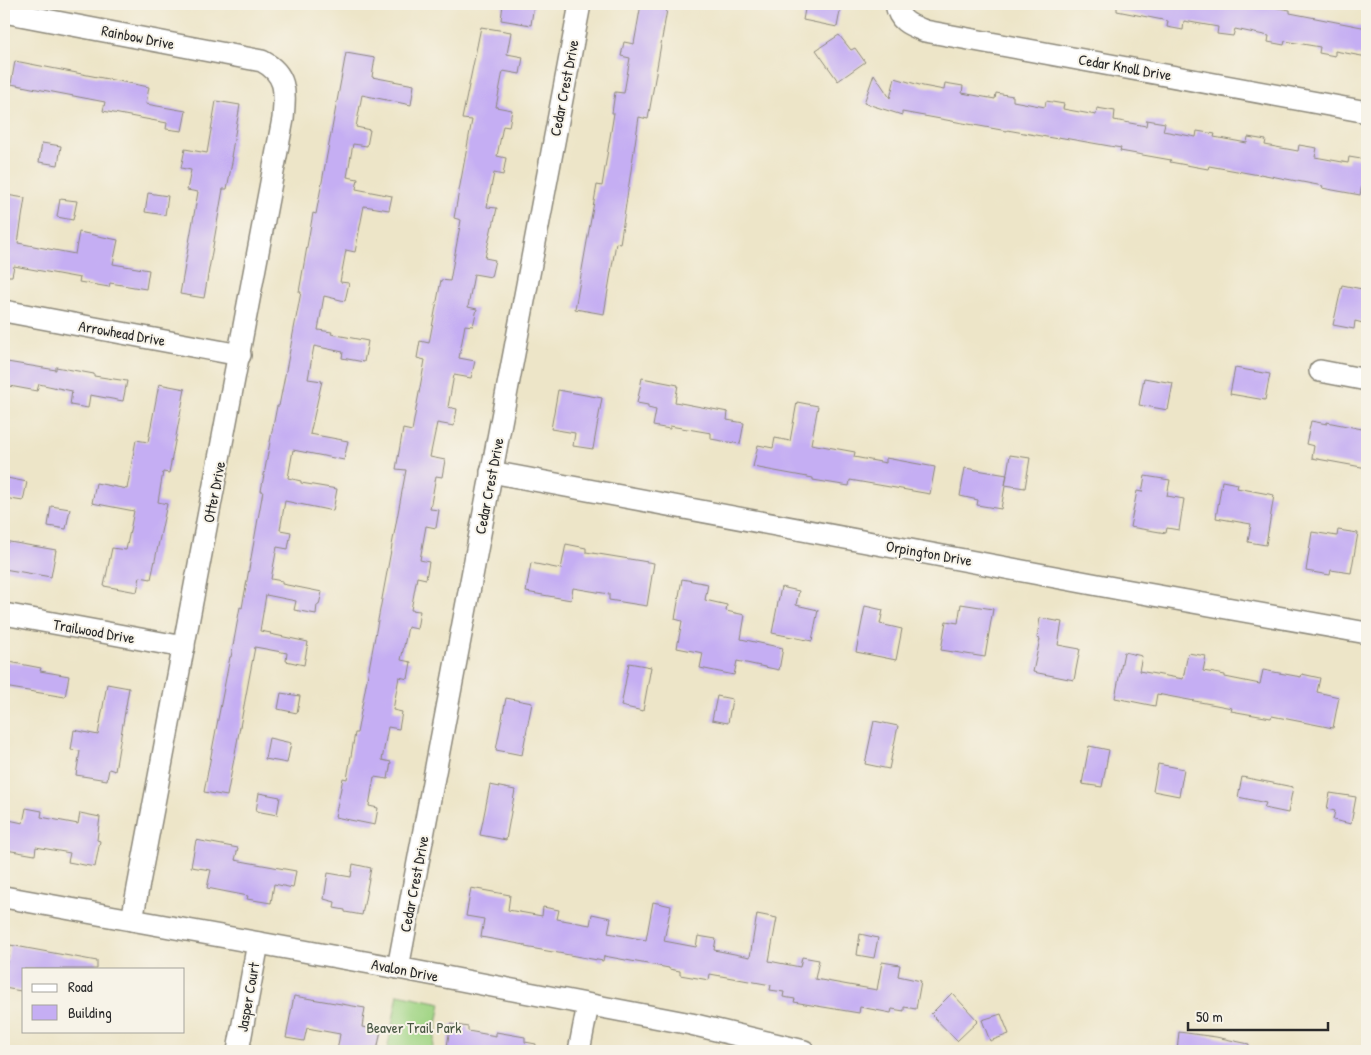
<svg xmlns="http://www.w3.org/2000/svg" width="1371" height="1055" viewBox="0 0 1371 1055" font-family="'Patrick Hand',sans-serif">
	<style>
		.green { fill: #a1d585; stroke: #668058 }
		.building { fill: #c5aef3 }
		.lines { fill: none; stroke-linecap: round; stroke-linejoin: round }
		.minor-casing { stroke: #8c887a; stroke-width: 24 }
		.minor { stroke: #fff; stroke-width: 21 }
		.labels { text-anchor: middle; dominant-baseline: central; stroke-width: 4; stroke-linejoin: round; paint-order: stroke }
		.street-label { font-size: 15px; fill: #2b2b2b; stroke: #f7f3e8 }
		.park-label { font-size: 15px; fill: #485642; stroke: #f7f3e8 }
	</style>
	<rect width="100%" height="100%" fill="#f7f3e8"/>
	<filter id="ink" filterUnits="userSpaceOnUse"><feTurbulence type="fractalNoise" baseFrequency=".02" numOctaves="2"/><feDisplacementMap in="SourceGraphic" scale="10" xChannelSelector="R" yChannelSelector="G"/><feConvolveMatrix kernelMatrix="1 2 1 2 8 2 1 2 1" color-interpolation-filters="sRGB"/></filter>
	<filter id="wash" filterUnits="userSpaceOnUse"><feTurbulence type="fractalNoise" baseFrequency=".0096" numOctaves="4" result="noise"/><feDisplacementMap in="SourceGraphic" scale="20" xChannelSelector="R" yChannelSelector="G"/><feGaussianBlur stdDeviation="1.12" result="paint"/><feColorMatrix in="noise" values="0 0 0 0 0 0 0 0 0 0 0 0 0 0 0 0 0 1.4 0 .05"/><feComposite in="paint" operator="in"/></filter>
	<g filter="url(#wash)">
		<rect width="100%" height="100%" fill="#ede5c8"/>
		<path class="green" d="M398,994l43,9 -9,48h-45z"/>
		<g id="blocks">
			<g class="building">
				<path d="M503,4h31l-3,21 -30,-5z"/>
				<path d="M641,4h27l-20,115 -9,-2 -19,127 -4,-1 -12,71 -29,-5 22,-124 5,1 12,-73h-2l3,-21 9,1 6,-35 -9,-2 3,-14 10,2z"/>
				<path d="M806,4h26l9,2 -4,21 -34,-7z"/>
				<path d="M1117,4h138l35,6v3l77,15v29l-32,-6v5l-16,-3 1,-6 -35,-6 -1,4 -16,-3 1,-6 -34,-7 -2,7 -16,-2 1,-7 -34,-6 -1,9 -16,-3 1,-6 -51,-10z"/>
				<path d="M481,27l30,5 -4,22 16,3 -3,17 -17,-3 -7,36 16,3 -3,17 -6,-1 -6,30 9,2 -3,17 -9,-2 -7,34 10,1 -4,18h-1l-7,32 10,2 -4,17 -17,-3 -6,33 9,2 -4,17 -8,-1 -6,33 16,3 -4,17 -17,-3 -6,32 9,2 -3,17 -17,-3 -7,34 15,3 -3,17 -6,-1 -6,33 9,1 -3,18 -10,-2 -6,34 9,2 -3,17 -9,-2 -6,33 9,1 -3,18 -9,-2 -7,33 10,2 -3,17 -9,-2 -6,33 9,2 -3,17 -11,-2 -6,33 9,2 -3,17 -14,-2 -5,29 9,2 -3,17 -40,-8 8,-39 4,1 8,-46h2l49,-263 -10,-1 7,-40 9,2 13,-71 -8,-2 3,-17 9,2 12,-63 9,1 11,-61 -7,-2 18,-98 -10,-1z"/>
				<path d="M839,35l12,15 4,-2 10,14 -27,19 -22,-31z"/>
				<path d="M346,53l29,5 -3,19 42,8 -3,20 -49,-10 -6,32 14,3 -3,16 -14,-2 -6,33 11,2 -2,10 36,7 -3,14 -25,-4 -9,46 -9,-2 -6,32 9,1 -4,18 -21,-5 -6,34 14,2 -1,2 37,7 -4,21 -22,-4 1,-6 -29,-6 -6,33 14,2 -12,53 38,7 -4,19 -51,-10 -5,28 13,3v2l36,6 -4,22 -48,-10 -5,29 11,2 -3,17 -11,-2 -6,32 11,2v3l40,8 -3,13h-2l-1,9 -22,-4 2,-9 -30,-6 -6,36 11,2 -1,1 38,8 -4,23 -18,-4 1,-8 -32,-6 -28,149 -23,-4 26,-135h1l9,-50 2,1 21,-117h-2l9,-49 7,-36h2l10,-51 12,-63h-2l14,-79 3,1z"/>
				<path d="M15,61l134,26 -3,17 40,7 -4,20 -16,-2 1,-6 -64,-12 2,-9 -94,-18z"/>
				<path d="M874,74l16,24 5,-20 28,8 21,4 1,-7 18,3 -1,7 33,6 1,-6 17,3v5l32,6 1,-6 18,3 -1,5 33,6 1,-7 18,3 -1,9 32,6 1,-6 18,3 -2,8 33,6 1,-6 18,3 -1,3 33,6 1,-6 18,3 -1,5 33,6 1,-6 18,3 -2,9 33,6 1,-6 18,3 -7,35 -38,-7 1,-2 -63,-12 -1,1 -50,-9 -1,3 -38,-7 1,-2 -51,-9 1,-3 -63,-11v2l-51,-9v1l-105,-19v3l-38,-12z"/>
				<path d="M216,101l24,4 -9,52h2l-6,32h-4l-19,109 -24,-4 18,-102 -11,-2 4,-20 -10,-2 4,-19 22,4z"/>
				<path d="M42,143l19,3 -3,19 -19,-3z"/>
				<path d="M148,193l20,3 -3,19 -20,-3z"/>
				<path d="M6,195l19,3 -7,45 57,11 4,-22 39,8 -5,24 36,6 -3,19 -36,-6 -1,4 -30,-5 1,-4 -66,-12 -2,10h-8v-69z"/>
				<path d="M60,199l17,2 -4,19 -16,-3z"/>
				<path d="M1342,285l25,5v34l-12,-3 -1,8 -21,-4z"/>
				<path d="M7,362l49,8v-3l38,7v2l33,5 -4,20 -33,-6 -2,13 -18,-3 2,-14 -33,-7 -2,7 -33,-6z"/>
				<path d="M1235,368l35,6 -5,26 -35,-6z"/>
				<path d="M642,378l36,7 -3,17 53,10 -1,8 17,3 -4,21 -29,-5v-6l-41,-7v3l-17,-3 3,-16 -8,-2v-3l-11,-2z"/>
				<path d="M1144,378l29,5 -5,27 -29,-5z"/>
				<path d="M159,384l26,5 -16,84 -6,-1 -5,30 9,2 -16,75 -11,-2 -3,15 -33,-6 8,-38 14,2 8,-39 -42,-8 4,-20 31,6 9,-49 12,2z"/>
				<path d="M558,390l44,8 -9,51 -20,-3 2,-13 -24,-4z"/>
				<path d="M797,402l21,4 -7,38 44,8 -1,5 32,6v-5l49,9 -5,27 -80,-14 -1,6 -36,-6v-2l-60,-11 5,-22 15,3 2,-10 15,3z"/>
				<path d="M1311,421l16,3v-2l40,8v38l-55,-10 2,-12 -8,-2z"/>
				<path d="M1010,455l20,3 -5,30 -20,-3z"/>
				<path d="M965,468l42,7 -6,34 -24,-4 1,-5 -18,-4z"/>
				<path d="M1145,476l25,4 -3,16 17,3 -5,31 -12,-2 -1,5 -36,-6 7,-36 5,1z"/>
				<path d="M7,478l20,4 -4,19 -19,-3z"/>
				<path d="M1222,481l16,3 -1,4 37,7 -8,50 -18,-3 3,-18 -35,-6z"/>
				<path d="M51,506l19,3 -4,20 -18,-3z"/>
				<path d="M1338,530l20,3 -7,40 -20,-3 -1,5 -24,-4 6,-39 25,4z"/>
				<path d="M4,541l52,9 -5,27 -47,-8z"/>
				<path d="M566,544l20,4v4l68,11 -7,43 -38,-6v-6l-36,-6 -2,12 -45,-8 5,-29 30,6z"/>
				<path d="M682,579l26,5 -3,16 22,5 -1,6 19,4 -4,24 42,9 -4,22 -42,-9 -3,14 -34,-7 3,-15 -26,-5 5,-27 -7,-2z"/>
				<path d="M781,587l18,4 -3,14 22,5 -6,31 -40,-8z"/>
				<path d="M961,604l32,5 -8,48 -44,-7 5,-29 12,2z"/>
				<path d="M865,606l18,4 -3,14 22,5 -6,31 -40,-8z"/>
				<path d="M1040,618l22,4 -4,23 22,4 -6,31 -41,-8 7,-33 -3,-1z"/>
				<path d="M1124,652l18,4 -3,15 44,8 5,-26 18,3 -3,15 22,4v2l35,7 3,-14 38,7 1,-3 18,4 -3,14 22,5 -6,31 -61,-12 -1,2 -40,-7 1,-3 -75,-14 -2,12 -40,-8z"/>
				<path d="M4,661l37,7 -1,3 29,5 -4,21 -61,-10z"/>
				<path d="M629,663l22,4 -8,44 -22,-5z"/>
				<path d="M107,684l22,4 -14,83 -6,-2 -2,11 -31,-5 4,-24 -9,-1 3,-20 24,5z"/>
				<path d="M281,693l19,3 -3,17 -19,-4z"/>
				<path d="M717,696l15,3 -4,24 -16,-3z"/>
				<path d="M506,698l26,5 -10,52 -26,-5z"/>
				<path d="M874,721l24,5 -9,43 -24,-5z"/>
				<path d="M269,738l22,5 -4,20 -22,-4z"/>
				<path d="M1089,746l20,4 -7,37 -20,-3z"/>
				<path d="M1158,764l26,5 -5,27 -26,-5z"/>
				<path d="M1242,777l51,10 -5,26 -24,-5 2,-5 -28,-6z"/>
				<path d="M490,785l25,5 -9,50 -26,-5z"/>
				<path d="M259,793l21,4 -3,18 -21,-4z"/>
				<path d="M1330,793l26,4 -5,27 -18,-4 2,-9 -8,-2z"/>
				<path d="M26,808l16,3 -1,6 37,7 2,-11 20,4 -3,23 3,1 -5,26 -27,-5 2,-9 -34,-6 -1,8 -29,-5 1,-4 -3,-1v-26l19,4z"/>
				<path d="M196,840l42,8 -3,12 61,11 -3,17 -19,-4 -3,19 -24,-4 1,-3 -41,-8 4,-18 -20,-3z"/>
				<path d="M353,864l18,4 -9,47 -17,-3v-2l-11,-2 1,-6 -11,-3 4,-26 23,4z"/>
				<path d="M471,888l39,7 -2,15 34,6 1,-9 16,3 -2,9 33,6 2,-11 19,4 -3,15 38,7 7,-38 18,4 -7,35 32,6 2,-11 18,3 -2,11 36,7 7,-43 20,4 -8,43 31,6 2,-10 17,3 -4,19 62,11 5,-28 18,3 -2,11 23,5 -5,28 -12,-2v4l-12,-2 -1,4 -31,-6 -1,6 -48,-8 -17,-3 1,-3 -12,-2 1,-5 -14,-2 1,-5 -61,-11 -1,6 -29,-5v-4l-11,-2v-1l-65,-12 -1,5 -78,-14v-2l-44,-8 3,-18 -18,-3z"/>
				<path d="M860,934l18,4 -4,20 -17,-3z"/>
				<path d="M10,945l87,16v8h-73l-3,22 -17,-3v-10z"/>
				<path d="M952,993l26,28 -21,20 -26,-27z"/>
				<path d="M294,996l71,12 -3,19 19,3 -4,21h-40l3,-17 -33,-6 -3,13 -18,-3z"/>
				<path d="M1001,1014l8,20 -19,7 -8,-21z"/>
				<path d="M451,1024l17,3v4l28,5v-4l29,5v5l11,2 -1,7h-89z"/>
				<path d="M1179,1032l37,5 33,7 -1,7h-71z"/>
			</g>
		</g>
	</g>
	<g filter="url(#ink)">
		<use href="#blocks" fill-opacity="0" stroke="#8c887a" stroke-width="1"/>
		<g class="lines">
			<g class="minor-casing">
				<g id="minor">
					<path d="M896,4c3,18 14,21 29,27l442,81"/>
					<path d="M4,12l258,49c26,14 23,32 21,58l-151,801"/>
					<path d="M4,311l236,44"/>
					<path d="M1320,371l47,9"/>
					<path d="M491,472l634,118 242,43"/>
					<path d="M4,614l180,33"/>
					<path d="M4,897l394,71 293,56 113,27"/>
					<path d="M398,968l182,-964"/>
					<path d="M238,1051l20,-108"/>
					<path d="M579,1051l9,-46"/>
				</g>
			</g>
			<use href="#minor" class="minor"/>
		</g>
	</g>
	<g class="labels">
		<g class="street-label">
			<text transform="translate(138 37) rotate(11)">Rainbow Drive</text>
			<text transform="translate(1125 67) rotate(10)">Cedar Knoll Drive</text>
			<text transform="translate(564 88) rotate(-79)">Cedar Crest Drive</text>
			<text transform="translate(122 333) rotate(10)">Arrowhead Drive</text>
			<text transform="translate(489 486) rotate(-79)">Cedar Crest Drive</text>
			<text transform="translate(214 492) rotate(-79)">Otter Drive</text>
			<text transform="translate(929 553) rotate(10)">Orpington Drive</text>
			<text transform="translate(94 631) rotate(10)">Trailwood Drive</text>
			<text transform="translate(414 884) rotate(-79)">Cedar Crest Drive</text>
			<text transform="translate(405 970) rotate(11)">Avalon Drive</text>
			<text transform="translate(248 997) rotate(-80)">Jasper Court</text>
		</g>
		<g class="park-label">
			<text x="414" y="1027">Beaver Trail Park</text>
		</g>
	</g>
	<rect width="1371" height="1055" fill="none" stroke="#f7f3e8" stroke-width="20"/>
	<rect x="22" y="968" width="162" height="65" fill="#f7f3e8" stroke="#a5a39c"/>
	<rect x="32" y="984" width="25" height="8" fill="#ffffff" stroke="#a5a39c"/>
	<text x="68" y="992" font-size="15" fill="#2b2b2b">Road</text>
	<rect x="32" y="1005" width="25" height="15" fill="#c5aef3" stroke="#a5a39c"/>
	<text x="68" y="1018" font-size="15" fill="#2b2b2b">Building</text>
	<path d="M1188 1022v8h140v-8" fill="none" stroke="#2b2b2b" stroke-width="2.5"/>
	<text x="1196" y="1022" font-size="15" fill="#2b2b2b" stroke="#f7f3e8" stroke-width="4" paint-order="stroke">50 m</text>
</svg>
